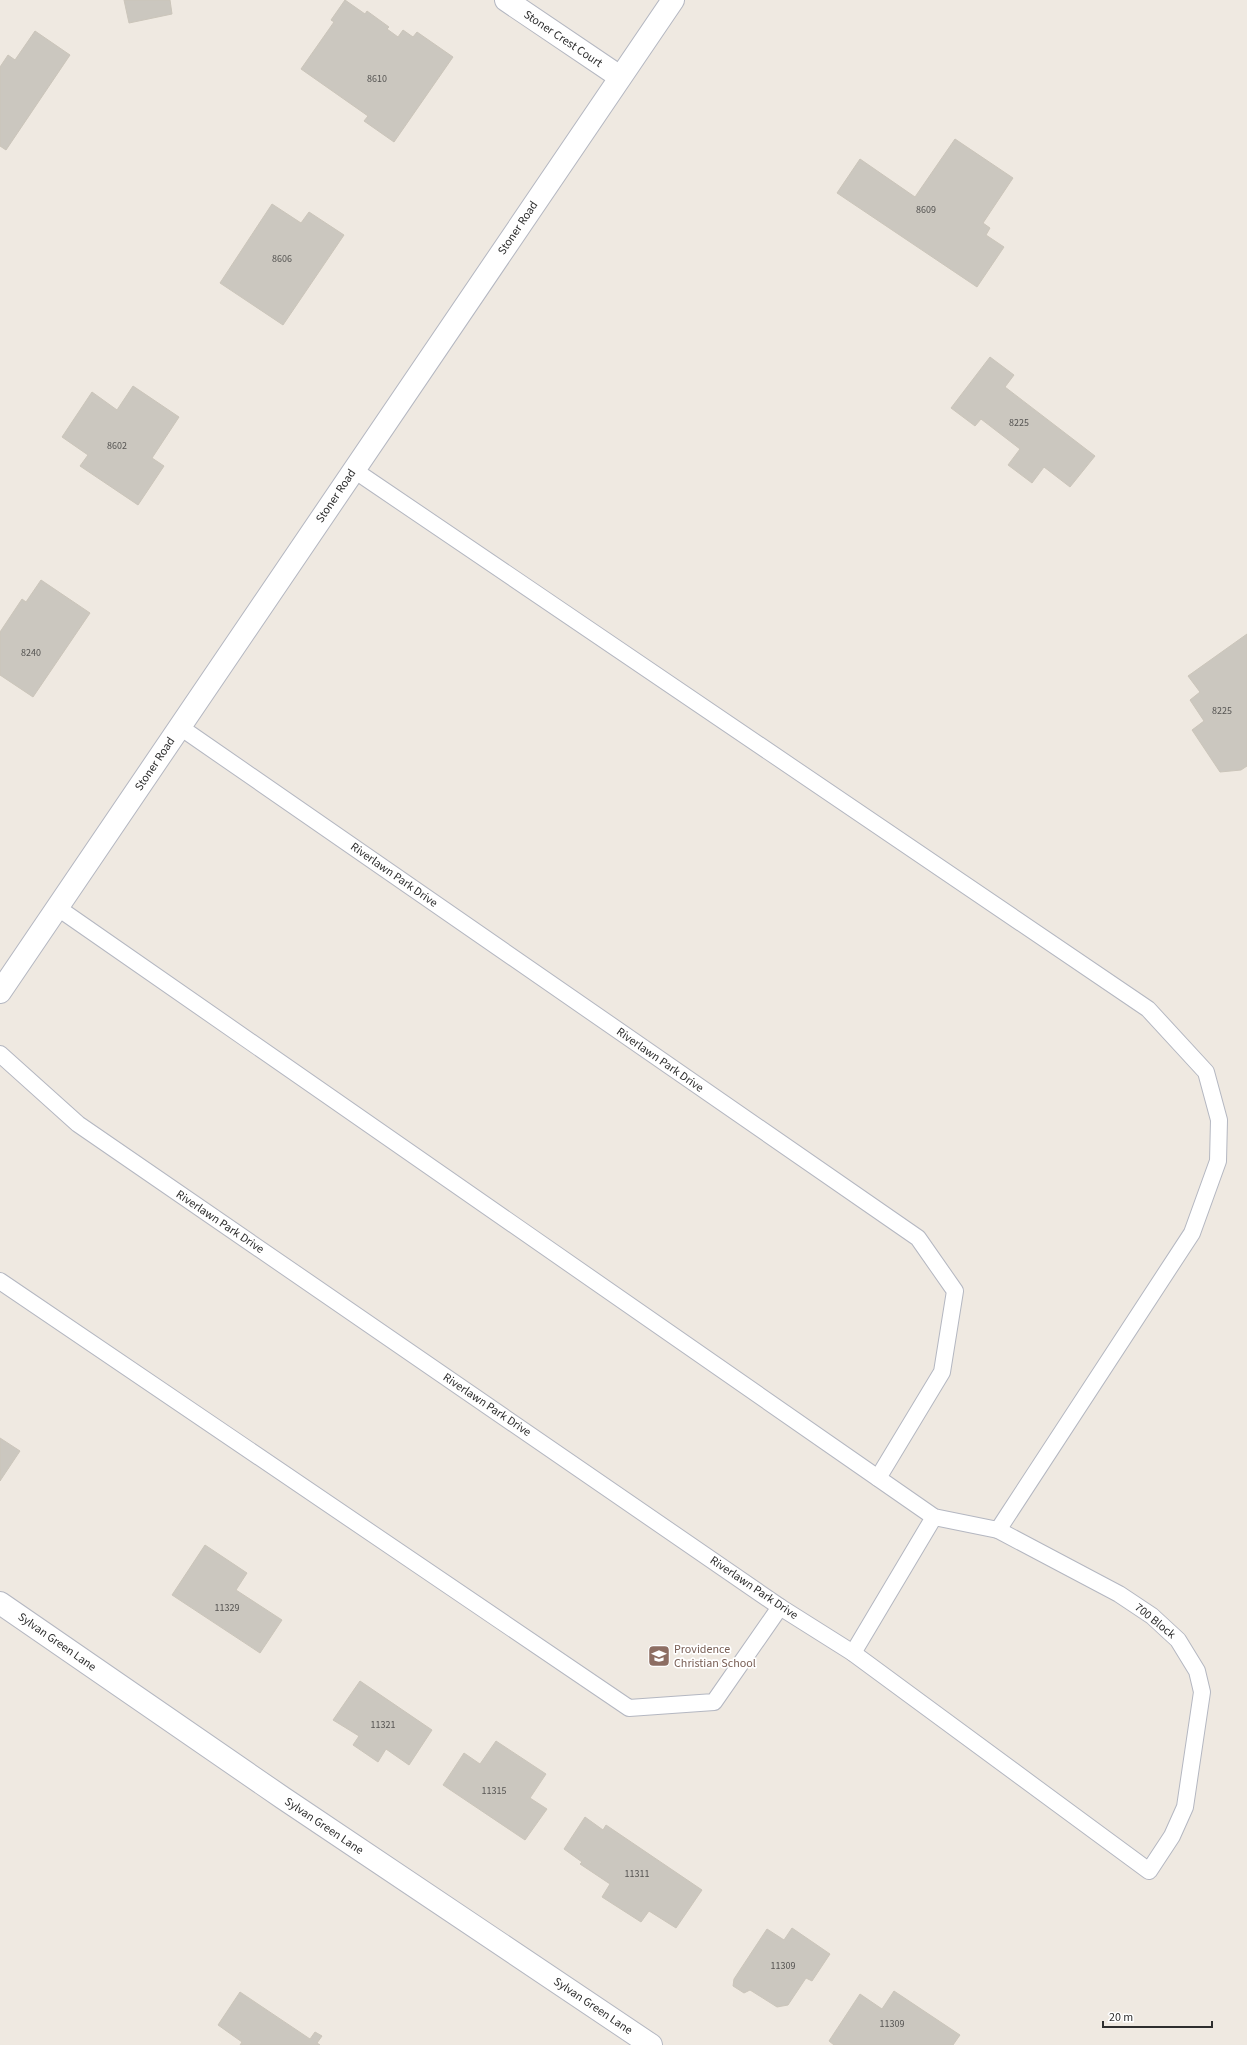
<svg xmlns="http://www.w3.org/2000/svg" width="1247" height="2045" viewBox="0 0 1247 2045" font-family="'Source Sans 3',sans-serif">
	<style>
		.building { fill: #cbc7bf; stroke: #cbc5ba }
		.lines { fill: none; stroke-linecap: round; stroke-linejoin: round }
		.lane-casing { stroke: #b4b7c1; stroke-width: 18 }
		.street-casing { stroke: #b4b7c1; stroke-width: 24 }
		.lane { stroke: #fff; stroke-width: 16 }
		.street { stroke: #fff; stroke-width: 22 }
		.labels { text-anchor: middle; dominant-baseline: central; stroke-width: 3.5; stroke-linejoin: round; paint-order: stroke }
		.number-label { font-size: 10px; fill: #555452 }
		.street-label { font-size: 12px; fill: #2e2e2e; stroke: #fff }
		.education-label { font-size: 12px; fill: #785e54; stroke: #fff; text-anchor: start }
	</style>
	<rect width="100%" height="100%" fill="#efe9e1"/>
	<g class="building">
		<path d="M124,0h46l2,14 -43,9z"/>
		<path d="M345,0l20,14 2,-3 22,16 -2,2 11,8 5,-7 10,7 4,-5 36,25 -59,85 -30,-21 4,-5 -67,-47 33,-47 -3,-2z"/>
		<path d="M35,31l35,24 -64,95 -6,-4v-79l8,-12 7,5z"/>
		<path d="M955,139l58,39 -30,45 7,5 -4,7 18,12 -27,40 -140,-94 23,-34 55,38z"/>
		<path d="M272,204l29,19 8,-11 35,23 -61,90 -63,-42z"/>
		<path d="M990,357l24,18 -9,12 90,69 -25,31 -26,-20 -12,16 -24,-18 12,-16 -39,-30 -6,7 -24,-18z"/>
		<path d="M133,386l46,31 -27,41 12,8 -26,39 -58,-39 8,-11 -26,-18 30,-45 25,18z"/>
		<path d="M41,580l49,33 -57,84 -33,-22v-43l22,-33 4,3z"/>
		<path d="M1247,634v132l-6,4 -21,2 -28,-42 12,-9 -14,-21 10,-8 -12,-16z"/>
		<path d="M0,1438l20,13 -20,30z"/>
		<path d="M205,1545l42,28 -11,17 46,30 -22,33 -88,-58z"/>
		<path d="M360,1681l72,49 -23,35 -23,-16 -8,13 -25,-17 6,-9 -26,-16z"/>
		<path d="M496,1741l50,33 -16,24 17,11 -22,31 -82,-55 21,-32 16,11z"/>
		<path d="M585,1817l18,13 3,-5 96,65 -26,38 -27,-17 -8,11 -39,-25 8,-13 -30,-20 2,-2 -18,-13z"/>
		<path d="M792,1928l38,26 -18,27 -6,-3 -18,27 -11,2 -27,-17 -6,3 -11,-7 1,-7 33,-50 17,11z"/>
		<path d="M894,1991l66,44 -7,10h-119l-5,-4 31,-47 22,15z"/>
		<path d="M240,1992l70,47 5,-7 7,4 -5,7 3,2h-80l2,-3 -24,-17z"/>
	</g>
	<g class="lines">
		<g class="lane-casing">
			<g id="lane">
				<path d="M180,727l738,511 37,53 -13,81 -64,106"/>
				<path d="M58,908l876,609 64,13 194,-297 26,-72 1,-41 -13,-48 -58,-63 -794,-539"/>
				<path d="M0,1054l78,70 702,483 73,46 296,218 23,-35 13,-29 17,-115 -5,-21 -19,-31 -26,-24 -33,-22 -121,-64"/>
				<path d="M0,1281l629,427 85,-6 66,-95"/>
				<path d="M853,1653l81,-136"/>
			</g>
		</g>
		<g class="street-casing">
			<g id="street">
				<path d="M506,0l114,77"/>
				<path d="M0,992l673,-992"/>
				<path d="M0,1603l283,195 368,247"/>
			</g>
		</g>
		<use href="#lane" class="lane"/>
		<use href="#street" class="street"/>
	</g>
	<defs>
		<g id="school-square" transform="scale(1.15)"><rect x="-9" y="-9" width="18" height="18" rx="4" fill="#8d6e63" stroke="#fff"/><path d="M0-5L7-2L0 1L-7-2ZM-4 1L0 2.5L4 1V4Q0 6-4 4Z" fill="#fff"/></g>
	</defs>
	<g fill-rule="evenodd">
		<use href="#school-square" x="659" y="1656"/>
	</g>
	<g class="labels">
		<g class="number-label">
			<text x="377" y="79">8610</text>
			<text x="926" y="210">8609</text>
			<text x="282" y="259">8606</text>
			<text x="1019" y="423">8225</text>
			<text x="117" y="446">8602</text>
			<text x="31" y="653">8240</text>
			<text x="1222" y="711">8225</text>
			<text x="227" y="1608">11329</text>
			<text x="383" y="1725">11321</text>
			<text x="494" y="1791">11315</text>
			<text x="637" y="1874">11311</text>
			<text x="783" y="1966">11309</text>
			<text x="892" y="2024">11309</text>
		</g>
		<g class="street-label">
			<text transform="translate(563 39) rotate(34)">Stoner Crest Court</text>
			<text transform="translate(518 228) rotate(-56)">Stoner Road</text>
			<text transform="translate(336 496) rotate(-56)">Stoner Road</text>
			<text transform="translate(155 764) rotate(-56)">Stoner Road</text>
			<text transform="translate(394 875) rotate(35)">Riverlawn Park Drive</text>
			<text transform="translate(660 1060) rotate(35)">Riverlawn Park Drive</text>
			<text transform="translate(220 1222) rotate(34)">Riverlawn Park Drive</text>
			<text transform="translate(487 1405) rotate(34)">Riverlawn Park Drive</text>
			<text transform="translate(754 1588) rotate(34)">Riverlawn Park Drive</text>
			<text transform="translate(1155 1621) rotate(39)">700 Block</text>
			<text transform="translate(57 1642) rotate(35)">Sylvan Green Lane</text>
			<text transform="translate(324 1826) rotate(34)">Sylvan Green Lane</text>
			<text transform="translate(593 2006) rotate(34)">Sylvan Green Lane</text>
		</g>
		<g class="education-label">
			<text x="674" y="1649">Providence<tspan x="674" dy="14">Christian School</tspan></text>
		</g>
	</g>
	<path d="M1103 2021v6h109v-6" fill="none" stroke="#2e2e2e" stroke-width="2"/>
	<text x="1109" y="2021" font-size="12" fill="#2e2e2e" stroke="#ffffff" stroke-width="3" paint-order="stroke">20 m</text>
</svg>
